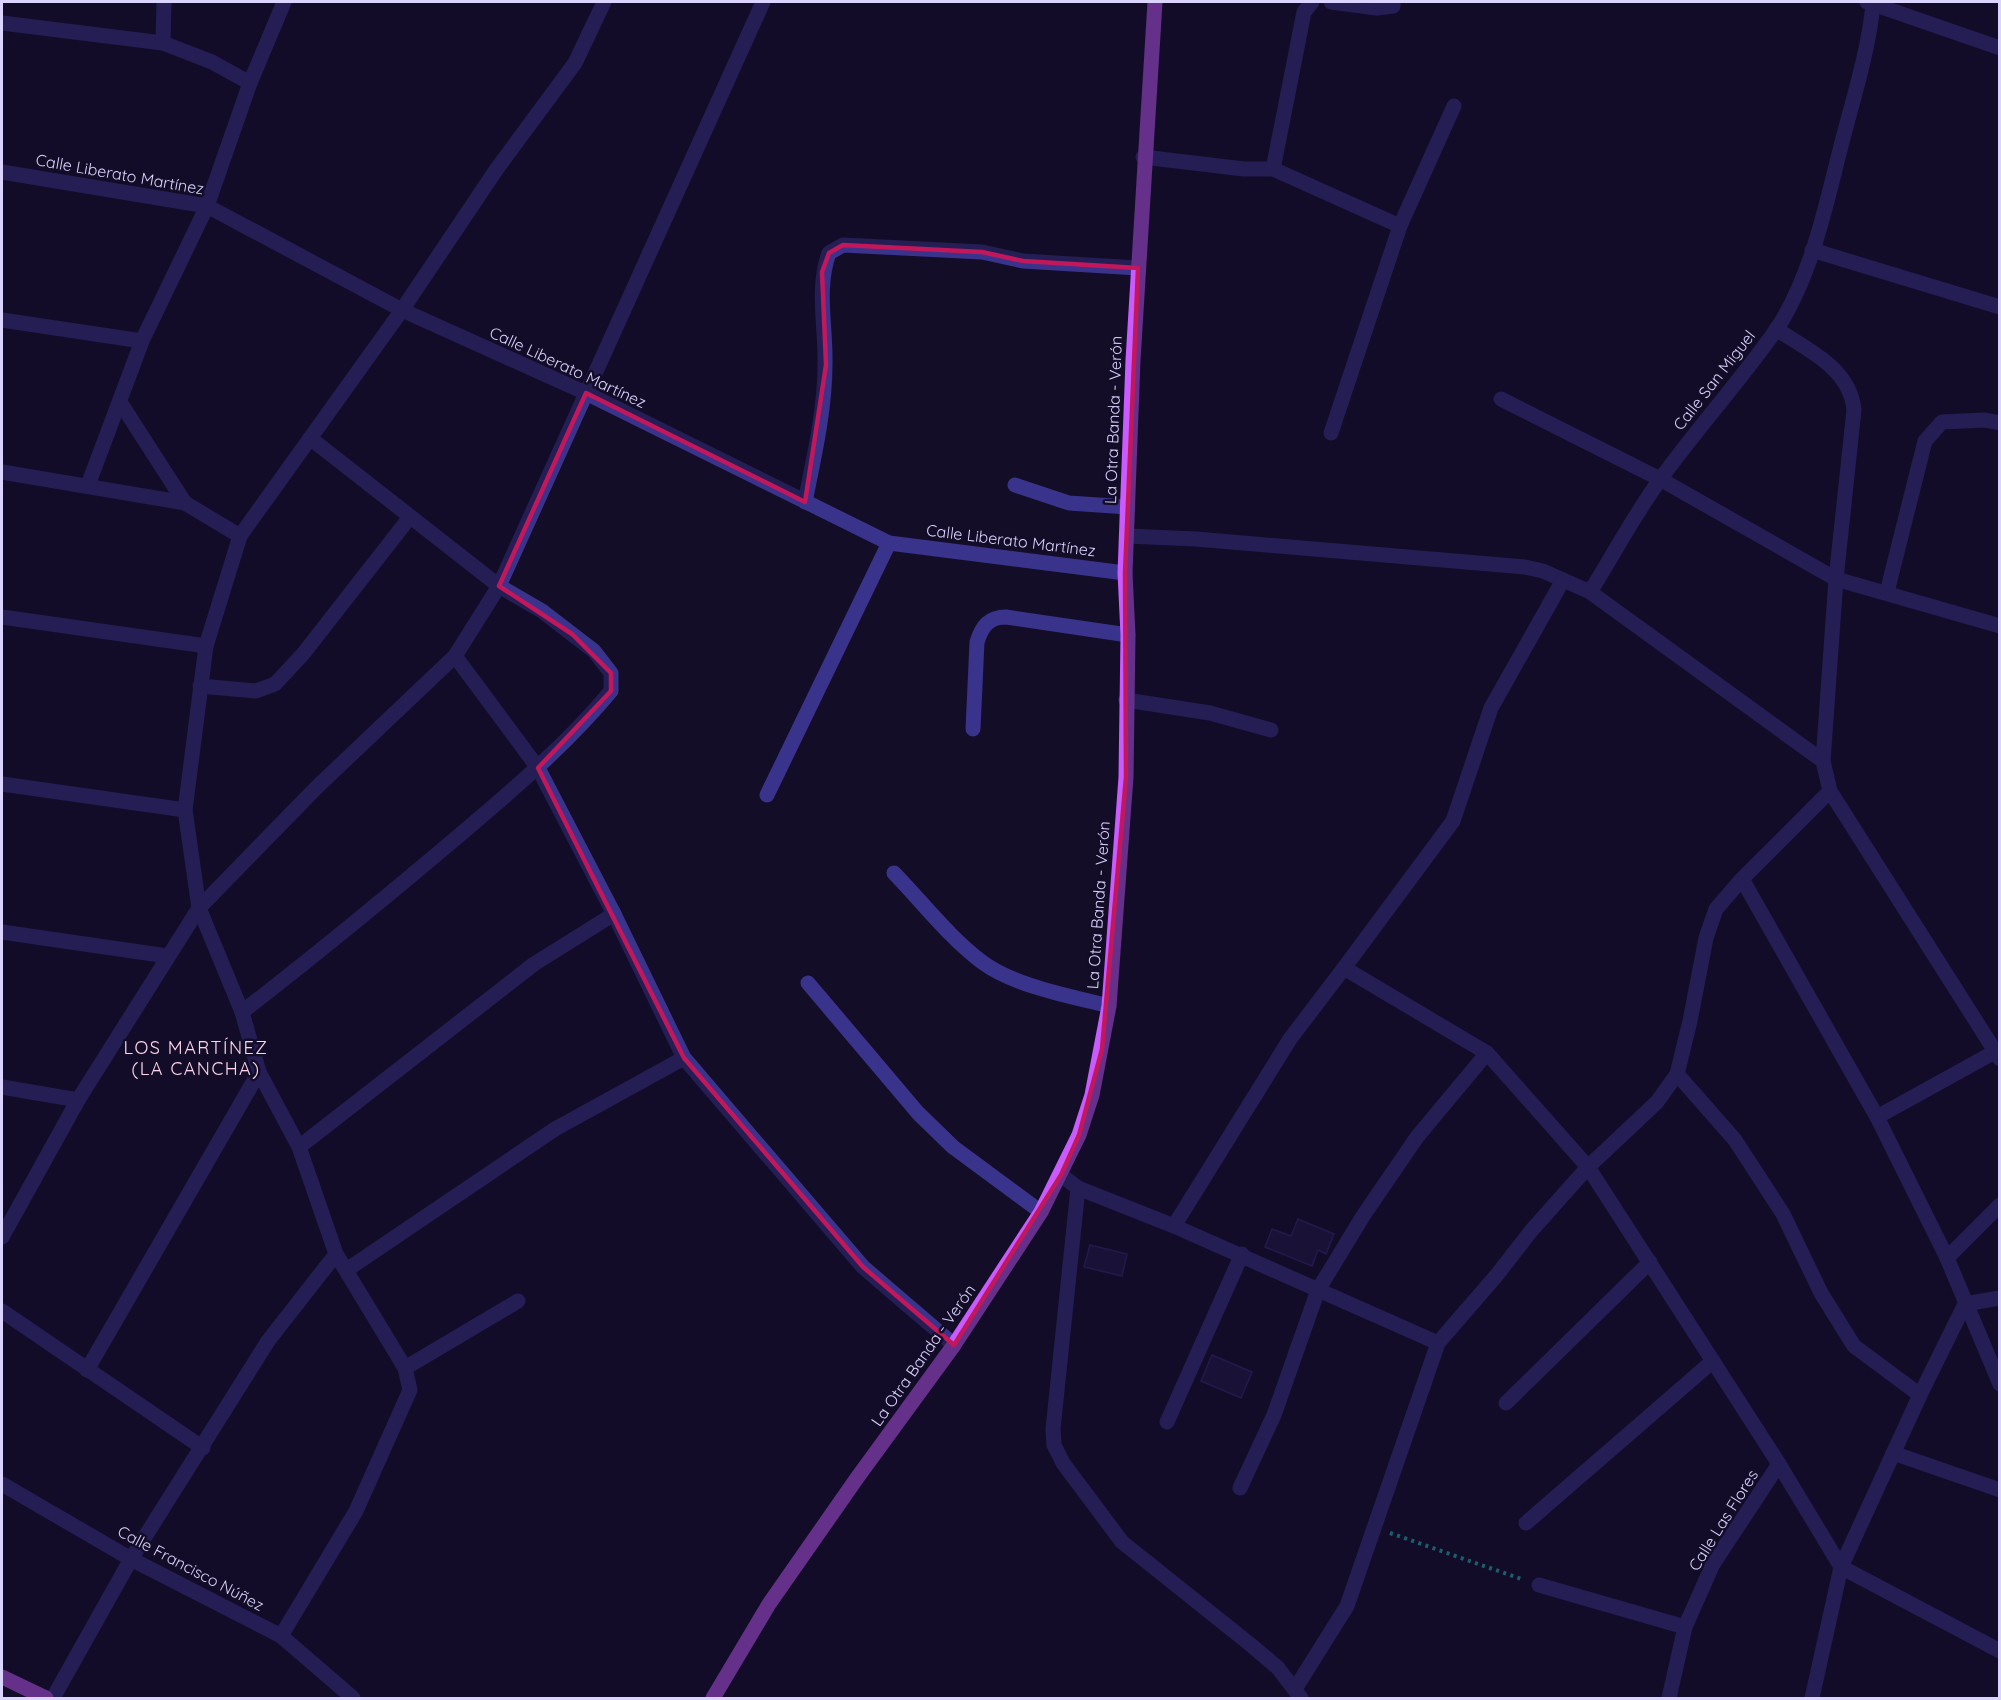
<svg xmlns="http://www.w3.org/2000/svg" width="2001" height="1700" viewBox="0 0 2001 1700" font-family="Quicksand,sans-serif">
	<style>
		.building { fill: #24174b; stroke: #3b2679; stroke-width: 1.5 }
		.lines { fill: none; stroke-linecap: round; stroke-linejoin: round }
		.path { stroke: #22c5c2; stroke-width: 4; stroke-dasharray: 3 4.5; stroke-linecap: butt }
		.minor { stroke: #3a338c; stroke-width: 15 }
		.major { stroke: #c95bff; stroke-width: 15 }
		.marked { fill: none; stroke: #c2185b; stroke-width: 4.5; stroke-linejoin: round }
		.labels { text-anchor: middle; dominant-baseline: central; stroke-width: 5; stroke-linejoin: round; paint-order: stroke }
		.street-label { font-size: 16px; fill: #dbd4ff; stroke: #130d28 }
		.neighbourhood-label { font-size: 18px; letter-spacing: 1.5px; fill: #ffd6ee; stroke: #130d28 }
	</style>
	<rect width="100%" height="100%" fill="#130d28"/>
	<g class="building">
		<path d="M1298,1219l36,15 -8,20 -8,-4 -6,16 -47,-19 7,-18 19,7z"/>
		<path d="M1090,1245l37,9 -5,22 -38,-9z"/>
		<path d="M1212,1355l40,17 -11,26 -40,-17z"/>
	</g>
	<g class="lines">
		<path class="path" d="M1390,1533l134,47"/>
		<g class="minor">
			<path d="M763,2l-264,584 -44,70 83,112 76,146 70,144 179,209 91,78"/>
			<path d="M1331,2l46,6 16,-2v-4"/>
			<path d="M1867,2l133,46"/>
			<path d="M2,23l161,20 49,19 38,21"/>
			<path d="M163,43l1,-41"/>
			<path d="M1143,157l101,12h29l127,57"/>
			<path d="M1273,169l31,-157 8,-10"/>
			<path d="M2,172l205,34 195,104 184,83 303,150 236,30"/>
			<path d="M1812,250l188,57"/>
			<path d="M2,320l140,21"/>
			<path d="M1776,329c32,21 74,39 78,81l-18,169 -13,182"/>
			<path d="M1501,399l159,80 176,100 164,47"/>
			<path d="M120,402l65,101"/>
			<path d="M1331,433l69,-207 54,-120"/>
			<path d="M2,472l183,31 55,33"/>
			<path d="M88,485l54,-144 65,-135 43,-123 34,-81"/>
			<path d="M1015,485l54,18 59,4"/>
			<path d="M805,502c9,-45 20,-92 20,-138 1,-37 -9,-75 4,-111l14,-8 139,7 41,9 115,7"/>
			<path d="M1127,536l69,3 329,28 18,4 47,21 233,169 7,30 170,268"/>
			<path d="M1590,592c24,-38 45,-79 72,-115 37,-51 78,-96 114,-147 36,-54 50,-126 66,-188 12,-46 26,-90 31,-137"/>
			<path d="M1887,592l38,-151 17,-19 43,-2 15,3"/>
			<path d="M2,617l204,29"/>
			<path d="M200,686l56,5 19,-7 28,-30 107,-137"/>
			<path d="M1126,700l84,13 61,17"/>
			<path d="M973,729l4,-87c5,-16 12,-25 29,-25l122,18"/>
			<path d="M2,784l183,26"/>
			<path d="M767,795l122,-252"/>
			<path d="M894,873c29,30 55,64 88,89 32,24 88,34 127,44"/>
			<path d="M1742,879l135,238 70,141 53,126"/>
			<path d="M2,932l165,24"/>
			<path d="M1344,968l109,-147 38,-113 72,-128"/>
			<path d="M808,983l110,130 35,34 88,65"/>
			<path d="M242,1012c75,-58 148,-118 220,-179 53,-45 105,-89 149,-142v-18l-17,-22 -52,-40 -43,-25 -189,-148"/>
			<path d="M1677,1074l58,66 48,74 38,79 33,53 66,49"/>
			<path d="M2,1087l76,13"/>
			<path d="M1877,1117l123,-68"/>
			<path d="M299,1147l235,-183 80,-50"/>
			<path d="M1061,1175l17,13 -25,241 1,16 9,18 59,79 129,103 27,23 23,30"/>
			<path d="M1078,1188l96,38 116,-187 54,-71 143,85 101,114 191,297 62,103 159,84"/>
			<path d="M1174,1226l264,117"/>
			<path d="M2,1237l76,-137 121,-192 118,-121 138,-131"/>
			<path d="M1947,1258l53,-53"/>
			<path d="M348,1269l207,-140 129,-71"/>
			<path d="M2,1311l201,137"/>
			<path d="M405,1368l113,-67"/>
			<path d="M87,1370l172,-298"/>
			<path d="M1506,1403l144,-141"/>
			<path d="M1167,1422l75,-168"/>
			<path d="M1893,1453l107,37"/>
			<path d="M2,1484l129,75 150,77 72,62"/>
			<path d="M1240,1488l34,-73 44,-125 45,-74 54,-79 70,-84"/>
			<path d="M1526,1523l187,-162"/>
			<path d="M1539,1585l146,42"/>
			<path d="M281,1636l75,-125 54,-121 -5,-22 -69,-114 -37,-107 -40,-75 -17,-60 -43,-104 -14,-98 21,-164 34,-110 162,-226 94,-140 79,-107 29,-61"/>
			<path d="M1295,1689l52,-83 91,-263 58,-67 35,-45 57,-64 69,-65 20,-28 13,-53 16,-83 10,-29 26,-30 88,-88"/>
			<path d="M53,1698l78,-139 137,-218 68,-87"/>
			<path d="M1669,1698l16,-71 28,-63 66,-100"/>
			<path d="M1812,1698l29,-131 79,-172 45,-91 35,-6"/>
		</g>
		<g class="major">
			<path d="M2,1677l44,21"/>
			<path d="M713,1698l56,-94 88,-126 97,-133 87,-133 38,-77 13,-40 17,-89 17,-229 2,-142 -3,-62 8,-213 22,-358"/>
		</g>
	</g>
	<path d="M0 0H2001V1700H0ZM843,245l139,7 41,9 115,7 -13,305 1,204 -24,272 -23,86 -18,40 -107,170 -91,-78 -179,-209 -146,-290 73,-77v-18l-39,-39 -73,-48 87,-193 219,109 21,-137 -4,-93 7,-19z" fill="#130d28" fill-opacity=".55" fill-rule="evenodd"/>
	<path class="marked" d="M843,245l139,7 41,9 115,7 -13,305 1,204 -24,272 -23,86 -18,40 -107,170 -91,-78 -179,-209 -146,-290 73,-77v-18l-39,-39 -73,-48 87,-193 219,109 21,-137 -4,-93 7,-19z"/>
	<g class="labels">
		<g class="street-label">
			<text transform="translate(120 174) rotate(10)">Calle Liberato Martínez</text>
			<text transform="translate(568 367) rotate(25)">Calle Liberato Martínez</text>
			<text transform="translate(1714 380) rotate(-52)">Calle San Miguel</text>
			<text transform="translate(1113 420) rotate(-88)">La Otra Banda - Verón</text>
			<text transform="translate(1011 540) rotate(7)">Calle Liberato Martínez</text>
			<text transform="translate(1098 905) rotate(-86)">La Otra Banda - Verón</text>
			<text transform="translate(923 1355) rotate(-55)">La Otra Banda - Verón</text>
			<text transform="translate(1723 1520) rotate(-58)">Calle Las Flores</text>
			<text transform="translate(191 1568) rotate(28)">Calle Francisco Núñez</text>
		</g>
		<g class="neighbourhood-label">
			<text x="196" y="1047">LOS MARTÍNEZ<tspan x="196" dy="21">(LA CANCHA)</tspan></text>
		</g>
	</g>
	<rect width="2001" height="1700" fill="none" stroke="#dbd4ff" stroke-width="6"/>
</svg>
